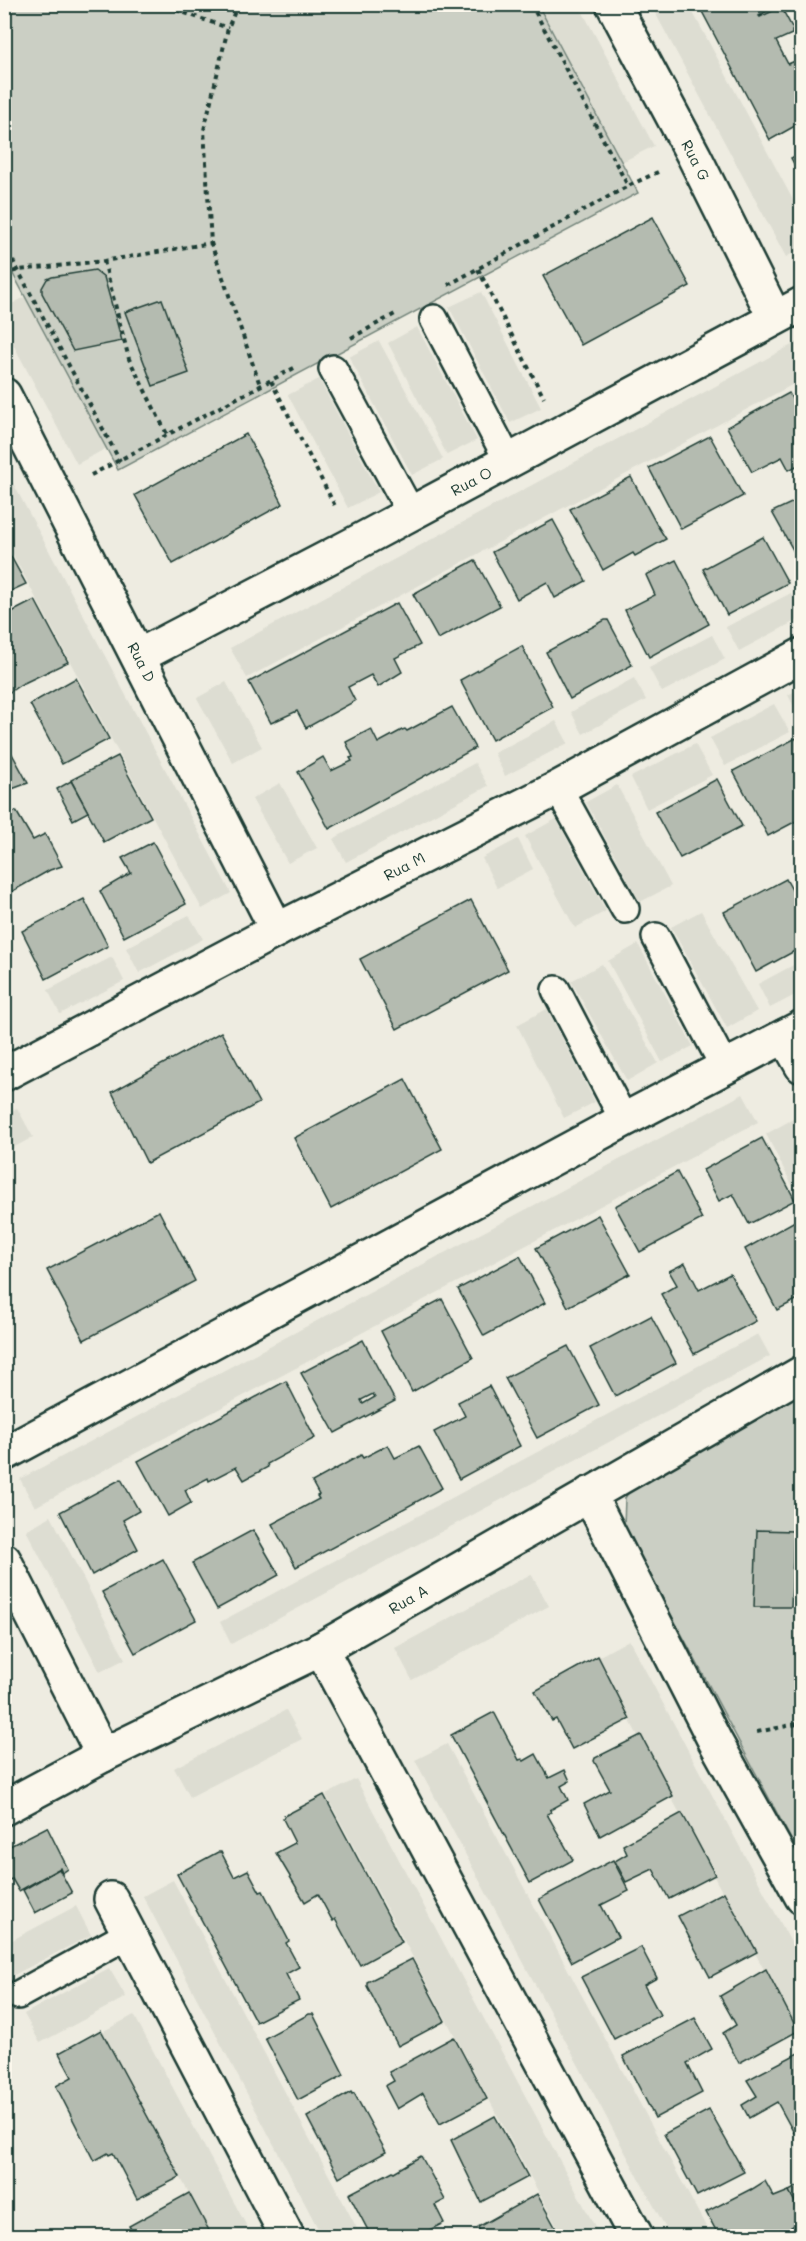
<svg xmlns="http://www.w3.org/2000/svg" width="806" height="2241" viewBox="0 0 806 2241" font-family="Mali,sans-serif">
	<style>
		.built { fill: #ddddd2 }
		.green { fill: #cbcfc4; stroke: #75867c; stroke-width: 1.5 }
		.building { fill: #b4bbb0; stroke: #1f3d34; stroke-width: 1.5; fill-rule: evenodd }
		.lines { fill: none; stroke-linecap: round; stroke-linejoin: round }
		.service-casing { stroke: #1f3d34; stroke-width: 32 }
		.minor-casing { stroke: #1f3d34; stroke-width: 38 }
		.path { stroke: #1f3d34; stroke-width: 4; stroke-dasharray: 4.5 4.5; stroke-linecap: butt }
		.service { stroke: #fbf7ec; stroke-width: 27 }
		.minor { stroke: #fbf7ec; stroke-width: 33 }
		.labels { text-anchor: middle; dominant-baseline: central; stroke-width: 6; stroke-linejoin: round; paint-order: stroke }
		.street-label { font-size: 15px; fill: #1f3d34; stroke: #fbf7ec }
	</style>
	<rect width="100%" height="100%" fill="#eeece1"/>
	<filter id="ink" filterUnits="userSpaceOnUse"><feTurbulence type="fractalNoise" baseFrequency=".0167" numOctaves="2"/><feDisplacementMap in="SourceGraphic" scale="12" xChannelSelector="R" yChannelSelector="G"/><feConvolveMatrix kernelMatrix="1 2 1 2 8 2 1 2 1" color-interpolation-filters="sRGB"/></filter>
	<g filter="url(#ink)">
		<g class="built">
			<path d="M561,5h18l75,141 -32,16 -79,-148z"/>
			<path d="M651,5h38l112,210v34l-15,8z"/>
			<path d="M481,292l60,116 -31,15 -61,-116z"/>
			<path d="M27,296l80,152 -30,16 -72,-135 -1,-21z"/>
			<path d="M417,327l60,113 -30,15 -59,-112z"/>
			<path d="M801,340v40l-554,298 -17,-30z"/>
			<path d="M379,341l64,118 -31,16 -63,-118z"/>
			<path d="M319,379l60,113 -31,16 -60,-113z"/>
			<path d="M5,468l226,425 -29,16 -197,-369z"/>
			<path d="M791,593l10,19v6l-62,33 -13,-24z"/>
			<path d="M712,635l13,24 -63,33 -13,-24z"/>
			<path d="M634,678l12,22 -63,34 -12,-22z"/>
			<path d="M226,682l36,65 -29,16 -36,-65z"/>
			<path d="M801,688v32l-13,-25z"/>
			<path d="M774,704l16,28 -65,34 -15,-28z"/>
			<path d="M556,721l12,22 -63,33 -11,-23z"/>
			<path d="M695,744l17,31 -65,34 -16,-32z"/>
			<path d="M475,763l13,23 -142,76 -13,-23z"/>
			<path d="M280,783l37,65 -29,15 -36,-64z"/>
			<path d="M617,785l54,101 -31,16 -54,-100z"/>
			<path d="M556,819l50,92 -31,17 -50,-92z"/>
			<path d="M518,839l15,30 -36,19 -15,-30z"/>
			<path d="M701,911l56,100 -30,17 -56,-101z"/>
			<path d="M189,915l14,24 -64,34 -13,-25z"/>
			<path d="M638,944l55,102 -31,16 -54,-101z"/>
			<path d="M112,957l12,24 -64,33 -12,-24z"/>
			<path d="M801,961v31l-31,16 -12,-24z"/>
			<path d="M602,964l56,99 -31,18 -56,-100z"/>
			<path d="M547,1009l48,93 -31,16 -47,-93z"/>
			<path d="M743,1094l15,28 -723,385 -15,-28z"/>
			<path d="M17,1108l16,29 -28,15v-37z"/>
			<path d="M795,1118l6,12v73l-35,-69z"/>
			<path d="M758,1334l12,22 -539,288 -11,-22z"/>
			<path d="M51,1516l74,143 -25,13 -74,-142z"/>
			<path d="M531,1574l18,32 -137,74 -17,-32z"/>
			<path d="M629,1640l172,321v77l-205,-380z"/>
			<path d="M286,1710l16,29 -112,58 -16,-29z"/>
			<path d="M447,1744l264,492h-41l-255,-476z"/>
			<path d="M356,1779l244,457h-38l-236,-441z"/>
			<path d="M173,1880l188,356h-39l-179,-340z"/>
			<path d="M76,1906l15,29 -85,44 -1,-3v-32z"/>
			<path d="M109,1968l17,29 -86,46 -16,-29z"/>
			<path d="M134,2015l118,221h-40l-110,-204z"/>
		</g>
		<g class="green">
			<path d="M4,5h534l100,188 -520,277 -113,-211z"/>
			<path d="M801,1390v468l-177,-332 1,-28 14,-22z"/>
		</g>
		<g class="building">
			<path d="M698,4h70l2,5 -11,7 1,1 21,-10 13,24h-2v3l-16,7 12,23 12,-5 2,2v30l-3,1 3,5v25l-32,18z"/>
			<path d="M802,152v27l-11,-21z"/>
			<path d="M653,217l37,69 -109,59 -38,-69z"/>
			<path d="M95,270l9,7 18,64 -49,10 -31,-58v-5l5,-9 5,-2z"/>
			<path d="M162,299l27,74 -36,13 -28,-74z"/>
			<path d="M789,393l13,24v46l-13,7 -7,-13 -30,15 -25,-45z"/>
			<path d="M246,434l37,70 -110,60 -38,-69z"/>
			<path d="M710,436l33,60 -62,33 -32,-61z"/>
			<path d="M631,477l26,48 9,14 -31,17 -2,-3 -30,17 -33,-61z"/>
			<path d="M802,498v68l-30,-54z"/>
			<path d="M553,520l33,61 -31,17 -8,-16 -30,17 -25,-47z"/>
			<path d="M763,537l25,46 -61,32 -24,-46z"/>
			<path d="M4,544l22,40 -22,10z"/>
			<path d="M475,560l25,46 -62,33 -25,-45z"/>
			<path d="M676,560l33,64 -60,33 -24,-47 30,-15 -9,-20z"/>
			<path d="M35,600l33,62 -48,23 -16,11v-80z"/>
			<path d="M397,603l23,42 -25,13 7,14 -24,15 -7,-12 -23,12 7,14 -49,27 -9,-17 -26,12 -22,-41z"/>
			<path d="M605,620h3l24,45 -62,34 -24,-47z"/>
			<path d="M522,646l31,61 -61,33 -32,-60z"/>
			<path d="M76,678l33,61 -47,25 -32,-60z"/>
			<path d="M452,707l23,41 -146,81 -31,-57 25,-15 8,14 21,-10 -2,-3 3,-1 -7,-15 25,-13 7,14 24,-13 3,-1 2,2z"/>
			<path d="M796,738l6,10v70l-34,18 -35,-65z"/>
			<path d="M11,752l17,31 -24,9v-37z"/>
			<path d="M118,756l33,61 -47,25 -33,-62z"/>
			<path d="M717,779l25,47 -62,32 -25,-46z"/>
			<path d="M71,781l17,31 -15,8 -16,-31z"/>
			<path d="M16,811l17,29 12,-6 17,32 -12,4 -46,26v-79z"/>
			<path d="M153,842l33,62 -62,33 -24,-46 31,-18 -9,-15z"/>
			<path d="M786,879l16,29v39l-46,25 -32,-60z"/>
			<path d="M84,899l24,47 -62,33 -24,-48z"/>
			<path d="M471,900l37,70 -111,59 -37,-70z"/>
			<path d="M221,1032l38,71 -112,60 -35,-71z"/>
			<path d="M405,1079l37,70 -111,60 -37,-71z"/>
			<path d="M762,1138l33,62 -46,24 -16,-30 -14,7 -16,-31z"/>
			<path d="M677,1172l25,47 -62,33 -25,-46z"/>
			<path d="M159,1211l36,70 -111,59 -37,-70z"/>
			<path d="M598,1215l32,59 -62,33 -32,-59z"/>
			<path d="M802,1217v80l-25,13 -32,-61z"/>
			<path d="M520,1256l25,47 -61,33 -26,-47z"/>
			<path d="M685,1263l14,27 31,-16 26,47 -62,33 -33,-60 16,-9 -8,-14z"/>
			<path d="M442,1299l31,59 -61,34 -31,-61z"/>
			<path d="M651,1316l25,47 -61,33 -25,-48z"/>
			<path d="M363,1340l32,61 -60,32 -34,-60zM373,1394l2,3 -12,7 -2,-4z"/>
			<path d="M568,1346l31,59 -62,33 -32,-60z"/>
			<path d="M286,1381l29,57 -48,26 1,3 -24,13 -8,-13 -27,14 -1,-3 -23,12 6,13 -23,13 -30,-55z"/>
			<path d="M489,1386l31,60 -61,33 -25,-47 31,-16 -7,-14z"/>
			<path d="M388,1445l7,13 24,-12 23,42 -146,79 -24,-43 47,-25 -2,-3 2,-1 -7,-13 49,-27 2,3z"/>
			<path d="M121,1479l18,32 -16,9 15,29 -46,26 -32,-63z"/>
			<path d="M253,1530l26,45 -62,34 -25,-46z"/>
			<path d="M757,1530l37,1 -3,76h-37z"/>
			<path d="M163,1559l33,61 -61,33 -33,-61z"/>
			<path d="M598,1656l32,63 -58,30 -16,-30 -4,2 -17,-30z"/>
			<path d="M494,1712l25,48 3,-1 2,2 12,-7 13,24 16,-8 5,11 -9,5 7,14 -18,10 1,2 -4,2 26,46 -43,23 -79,-148z"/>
			<path d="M641,1735l32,61 -73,40 -16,-32 26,-14 -16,-29 1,-3z"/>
			<path d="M324,1795l78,147 -42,23 -25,-46 -2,2 -2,-3 -13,-24 -13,8 -29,-49 19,-10 -12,-24 1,-3z"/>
			<path d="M682,1813l33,62 -46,24 -16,-30 -27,13 -11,-21 12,-7 -4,-9z"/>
			<path d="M47,1827l21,42 -6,4 -2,-5 -41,23 -7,-12 -8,3v-33z"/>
			<path d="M218,1852h3l13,25 14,-7 12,22 3,-1 26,50 -3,2 13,24 -13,7 13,26 -43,22 -79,-148z"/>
			<path d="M613,1860l16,31 -28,14 17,32 -46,25 -33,-63z"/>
			<path d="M59,1869l13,24 -37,20 -12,-23z"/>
			<path d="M724,1892l33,60 -47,25 -32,-61z"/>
			<path d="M641,1947l16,31 -13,7 16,30 -46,24 -33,-62z"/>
			<path d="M412,1959l33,62 -47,25 -31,-60v-4z"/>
			<path d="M766,1969l32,62 -59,32 -16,-30 13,-8 -16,-29z"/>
			<path d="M309,2014h4l31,61 -46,25 -33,-62z"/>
			<path d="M695,2018l17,31 -25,14 15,30 -47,25 -32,-62z"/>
			<path d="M101,2030l79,147 -43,22 -24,-46 -4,2 -1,-2 -14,8 -38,-75 16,-9 -13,-24z"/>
			<path d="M454,2037l33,62 -47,25 -17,-31 -26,16 -12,-23 9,-5 -5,-9z"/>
			<path d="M802,2051v78l-8,4 -17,-31 -28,16 -7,-13 15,-9 -10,-16z"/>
			<path d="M351,2092l1,2 2,-1 32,59 -47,26 -32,-61z"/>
			<path d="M709,2110l35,62 -47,24 -33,-62z"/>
			<path d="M495,2116l33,61 -47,25 -30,-62z"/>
			<path d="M421,2156l24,44 -10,5 9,18 -27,13h-46l-22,-42 44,-23 1,1z"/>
			<path d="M765,2181l9,16 15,-6 13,24v6l-11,6 4,9h-76l-13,-24 45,-23v1z"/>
			<path d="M802,2184v31l-13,-24z"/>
			<path d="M189,2193l23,43h-77l-6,-10z"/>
			<path d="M537,2194l23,42h-77l-5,-9z"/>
		</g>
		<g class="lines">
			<g class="service-casing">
				<g id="service">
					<path d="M434,319l74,141"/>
					<path d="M333,369l78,144"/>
					<path d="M558,788l67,121"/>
					<path d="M656,937l68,129"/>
					<path d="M556,990l68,130"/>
					<path d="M18,1995l111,-61"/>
				</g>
			</g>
			<g class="minor-casing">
				<g id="minor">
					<path d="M613,4l81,152 81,162"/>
					<path d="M4,395l273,535"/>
					<path d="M139,656l215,-112 448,-240"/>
					<path d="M785,1036l17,30"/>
					<path d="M4,1074l273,-144 281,-142 244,-133"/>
					<path d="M4,1454l620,-334 178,-93"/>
					<path d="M589,1494l126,247 87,156"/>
					<path d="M4,1560l99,195"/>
					<path d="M321,1649l315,587"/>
					<path d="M4,1808l99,-53 218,-106 481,-276"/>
					<path d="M111,1899l176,337"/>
				</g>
			</g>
			<g class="path">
				<path d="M159,4l69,24"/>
				<path d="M238,4l-10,24 -24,102 7,113 49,142"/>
				<path d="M531,4l97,182"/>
				<path d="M4,6l4,-2"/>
				<path d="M4,244l116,217"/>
				<path d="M104,261l25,98 39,77"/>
				<path d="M478,269l66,129"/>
				<path d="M4,274l15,-4 85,-9 107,-18"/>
				<path d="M448,285l180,-99 30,-14"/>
				<path d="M351,338l46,-25"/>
				<path d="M271,381l65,127"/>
				<path d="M91,475l205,-108"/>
				<path d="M757,1732l45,-9"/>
			</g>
			<use href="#service" class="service"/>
			<use href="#minor" class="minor"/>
		</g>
	</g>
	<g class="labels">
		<g class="street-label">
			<text transform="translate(696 160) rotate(63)">Rua G</text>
			<text transform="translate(471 481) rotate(-28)">Rua O</text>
			<text transform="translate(142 662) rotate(63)">Rua D</text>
			<text transform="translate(404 866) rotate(-27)">Rua M</text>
			<text transform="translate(408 1599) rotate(-30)">Rua A</text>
		</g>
	</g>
	<rect width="806" height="2241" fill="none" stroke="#fbf7ec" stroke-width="24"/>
	<rect x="12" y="12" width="782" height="2217" fill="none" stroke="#1f3d34" stroke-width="2" filter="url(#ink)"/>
</svg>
